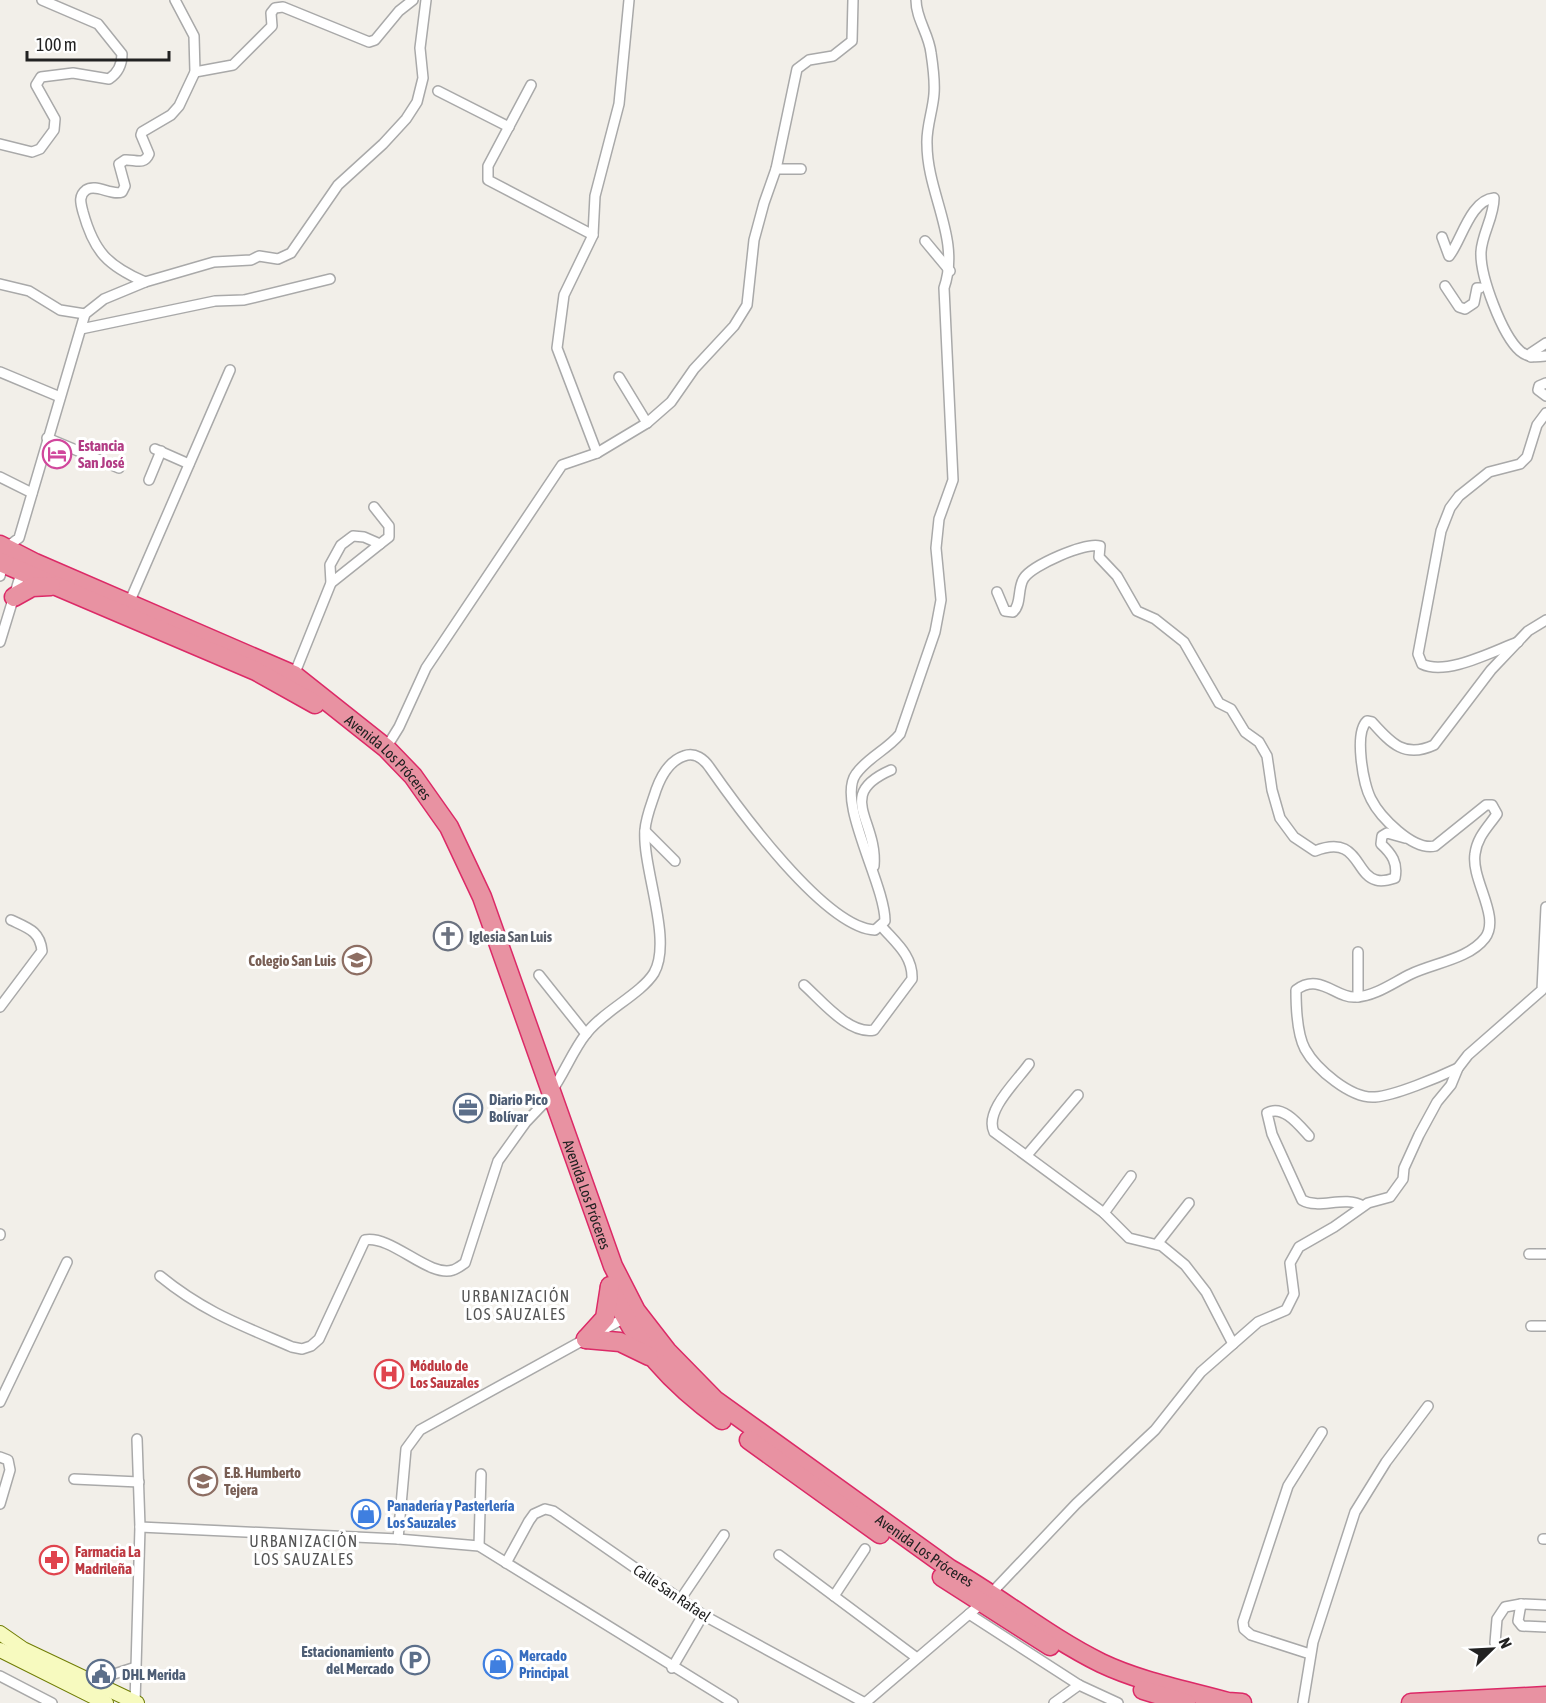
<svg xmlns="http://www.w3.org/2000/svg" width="1546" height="1703" viewBox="0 0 1546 1703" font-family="'Asap Condensed',sans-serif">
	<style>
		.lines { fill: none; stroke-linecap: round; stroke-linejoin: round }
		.street-casing { stroke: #a9a9a9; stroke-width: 12 }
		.secondary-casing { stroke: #707d05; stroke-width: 16 }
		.highway-casing { stroke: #dc2a67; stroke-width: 21 }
		.street { stroke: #fff; stroke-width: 9 }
		.secondary { stroke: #f7fabf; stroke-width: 14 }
		.highway { stroke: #e892a2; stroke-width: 18 }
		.labels { text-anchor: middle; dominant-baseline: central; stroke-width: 6; stroke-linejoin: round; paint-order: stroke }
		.hotel-label { font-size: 15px; font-weight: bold; fill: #b23c85; stroke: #fff; text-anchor: start }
		.street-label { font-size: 15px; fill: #222; stroke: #fff }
		.worship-label { font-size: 15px; font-weight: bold; fill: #5b616d; stroke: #fff; text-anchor: start }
		.education-label { font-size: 15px; font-weight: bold; fill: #785e54; stroke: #fff; text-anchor: end }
		.service-label { font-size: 15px; font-weight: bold; fill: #4e5e75; stroke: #fff; text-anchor: start }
		.health-label { font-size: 15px; font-weight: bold; fill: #be3a42; stroke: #fff; text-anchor: start }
		.shop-label { font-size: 15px; font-weight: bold; fill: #366cbe; stroke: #fff; text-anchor: start }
		.neighbourhood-label { font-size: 16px; letter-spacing: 1.5px; fill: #555; stroke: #fff }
	</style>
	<rect width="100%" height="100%" fill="#f2efe9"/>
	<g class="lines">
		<g class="street-casing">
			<g id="street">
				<path d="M195,72l38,-7 39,-39 -1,-13 4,-5 8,-1 86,35 6,-2 24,-29 14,-11"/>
				<path d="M531,85l-43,81v14l105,55"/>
				<path d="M438,91l71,36"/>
				<path d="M0,144l32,8 8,-3 14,-19 1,-11 -19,-34 5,-8 32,-4 36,6c9,-6 13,-14 13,-25l-24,-30 -56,-24"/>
				<path d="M776,169h25"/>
				<path d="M1442,237l7,19c12,-14 21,-56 45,-58 0,19 -12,36 -13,54 -1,24 21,83 39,99 8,7 16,6 26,5"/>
				<path d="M925,241l25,30"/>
				<path d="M145,282l69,-20 37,-2 8,-4 19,3 13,-6 47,-68 45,-41 23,-25 11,-17 6,-24 -3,-30 6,-48"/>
				<path d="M0,284l29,7 31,19 25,4"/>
				<path d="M1445,286l14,21 6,2 9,-6 3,-15h3"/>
				<path d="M81,329l134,-28 29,-1 86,-21"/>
				<path d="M1531,357v-4l15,-10"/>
				<path d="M0,372l60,25"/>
				<path d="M619,377l28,46"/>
				<path d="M1546,383l-7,3 -1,4 8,6"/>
				<path d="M47,438l72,30"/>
				<path d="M155,449l34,15"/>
				<path d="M597,453l-40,-105 7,-53 29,-60 2,-39 24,-92 10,-104"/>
				<path d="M0,477l32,16"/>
				<path d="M149,480l12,-29"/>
				<path d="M0,576l7,-29 12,-9 66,-224 19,-15 41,-17c-37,-16 -51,-30 -62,-70 -2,-8 -5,-16 3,-22 10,-7 25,6 36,2l3,-6 -6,-22 6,-4c9,-1 19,6 24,-6l-8,-19 1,-3 29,-17 8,-9 16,-34 -1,-36 -19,-36"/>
				<path d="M331,583l49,-39"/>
				<path d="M997,592l8,19 8,1c9,-8 4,-24 11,-34 9,-13 61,-36 76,-32l-1,11 18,19 20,35 18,8 29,23 35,61 12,6 14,23 14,10 8,14 5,34 8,28 14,19 21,14c44,-17 39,23 61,29 6,2 13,0 19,-2 3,-15 -3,-24 -14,-34l1,-8 5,-3 18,5"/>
				<path d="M129,603l101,-233"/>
				<path d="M0,642l22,-72"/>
				<path d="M1518,642c-25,9 -71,34 -96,22l-4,-10 23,-123 9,-23 9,-12 30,-24 31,-8 7,-7 10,-32 9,-12"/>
				<path d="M294,675l37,-92 -1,-18 11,-20 12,-9 11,1 16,7 9,-7v-11l-15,-19"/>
				<path d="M386,748l13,-21 27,-59 136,-203 35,-12 50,-30 24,-21 23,-33 40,-43 13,-21 7,-65 10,-37 12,-34 21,-100 12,-9 24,-4 19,-15 1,-41"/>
				<path d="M645,831l30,30"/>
				<path d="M874,866c4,-46 -40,-71 17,-96"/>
				<path d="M539,975l47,59"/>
				<path d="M804,985c17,15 45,50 70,45l38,-51c1,-23 -16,-36 -30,-52"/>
				<path d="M1358,997v-45"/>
				<path d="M0,1007l42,-56c-2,-20 -14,-23 -31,-31"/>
				<path d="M1029,1064c-12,17 -45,47 -35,68l110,81 25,25 33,8 23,19 21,27 27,52"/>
				<path d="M1458,1068c-19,9 -64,28 -83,29 -24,2 -59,-28 -70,-48 -8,-15 -9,-42 -9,-59 24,-18 40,9 60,7 20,-1 38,-15 55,-23 23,-11 58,-15 74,-36 16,-21 -14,-58 -10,-84 2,-17 13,-27 22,-40l-5,-9h-6l-51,41c-22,5 -55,-29 -64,-47 -8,-15 -17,-66 -4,-78l5,1c18,20 32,37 62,23l57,-75 37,-39 18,-11"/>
				<path d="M551,1092c13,-18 22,-42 35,-58 16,-22 55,-40 68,-61 19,-33 -12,-105 -9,-143 1,-14 7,-27 11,-40 5,-14 13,-29 28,-34 11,-4 20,3 26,12 28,40 115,160 165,162l10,-9c0,-37 -49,-120 -29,-147 12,-17 31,-24 44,-40l35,-102 6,-32 -5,-52 3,-29 14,-39 -9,-192c17,-49 -17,-94 -17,-144 -1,-16 6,-34 7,-50 1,-13 -1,-28 -3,-41 -2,-19 -15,-34 -15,-53"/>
				<path d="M1309,1136c-10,-11 -26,-32 -42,-23l5,21 30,66c17,10 42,-5 61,6"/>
				<path d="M1027,1155l51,-60"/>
				<path d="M1104,1213l27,-37"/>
				<path d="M0,1235v-1"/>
				<path d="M1157,1244l32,-41"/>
				<path d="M1529,1254h17"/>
				<path d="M160,1276c44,36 81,49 132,71l10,2 9,-3 8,-7 46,-99c27,-5 64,38 88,30 4,-1 9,-5 12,-7l33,-102 28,-39 19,-20"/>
				<path d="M1531,1326h15"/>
				<path d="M601,1331l27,-15"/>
				<path d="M0,1402l67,-140"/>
				<path d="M0,1457l8,3 2,10 -10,34"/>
				<path d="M74,1479l65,3"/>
				<path d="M140,1527l258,12 81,7 254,157"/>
				<path d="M398,1539l8,-90 14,-19 169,-93"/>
				<path d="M1543,1539h3"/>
				<path d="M479,1546l2,-72"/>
				<path d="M779,1555l138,103"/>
				<path d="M506,1563l23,-42 5,-7 11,-5 8,2 150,104 162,88"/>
				<path d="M834,1596l31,-47"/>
				<path d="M680,1600l44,-65"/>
				<path d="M1521,1604l-3,17 4,5 24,1"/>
				<path d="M969,1614l110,71 39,18"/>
				<path d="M1495,1643l2,-24 8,-12 16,-3 25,1"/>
				<path d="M1310,1654l-59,-19 -7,-6 -1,-7 45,-136 34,-54"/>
				<path d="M672,1668l31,-53"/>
				<path d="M0,1676l52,27"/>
				<path d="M92,1681l44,-14"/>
				<path d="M135,1703l5,-176 -3,-88"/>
				<path d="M865,1703l117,-100 94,-99 79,-74 46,-58 57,-50 28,-12 8,-16 -4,-31 9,-16 35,-20 34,-24 22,-6 13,-18 1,-11 15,-33 18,-33 14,-17 7,-17 10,-13 74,-65 4,-83"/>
				<path d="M1054,1703l25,-18"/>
				<path d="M1303,1703l10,-61 42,-130 31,-50 42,-56"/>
			</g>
		</g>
		<g class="secondary-casing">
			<g id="secondary">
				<path d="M0,1633l23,16 114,54"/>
				<path d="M0,1650l106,53"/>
			</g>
		</g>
		<g class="highway-casing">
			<g id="highway">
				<path id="s1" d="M0,545l35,18 259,112 92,73 27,28 36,51 33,70 131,369 23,45 31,40 48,49 235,169c51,29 98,68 151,94 40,19 84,27 127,39l14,1"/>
				<path d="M0,562l256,109 59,33"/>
				<path d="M14,597l18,-10 19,-1"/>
				<path d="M610,1287c26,58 61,96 112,133"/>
				<path d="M586,1339l34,3 29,14"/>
				<path d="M586,1339l19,-21 5,-32"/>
				<path d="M749,1440l131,94"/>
				<path d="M942,1577l108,69"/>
				<path d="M1143,1690l43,13"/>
				<path d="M1411,1703l135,-7"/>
			</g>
		</g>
		<use href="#street" class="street"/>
		<use href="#secondary" class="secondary"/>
		<use href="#highway" class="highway"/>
	</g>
	<defs>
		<g id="hotel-ring" transform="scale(1.5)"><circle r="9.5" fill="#fff" stroke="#d1479c" stroke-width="1.5"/><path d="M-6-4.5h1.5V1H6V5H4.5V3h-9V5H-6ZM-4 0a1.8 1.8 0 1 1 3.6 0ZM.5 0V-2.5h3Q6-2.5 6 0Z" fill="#d1479c"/></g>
		<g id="church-ring" transform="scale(1.5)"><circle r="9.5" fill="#fff" stroke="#6b7280" stroke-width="1.5"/><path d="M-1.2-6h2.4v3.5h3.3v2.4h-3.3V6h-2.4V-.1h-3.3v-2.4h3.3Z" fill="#6b7280"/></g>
		<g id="school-ring" transform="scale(1.5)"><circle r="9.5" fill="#fff" stroke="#8d6e63" stroke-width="1.5"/><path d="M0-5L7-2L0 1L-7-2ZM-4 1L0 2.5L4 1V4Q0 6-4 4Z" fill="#8d6e63"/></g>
		<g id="office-ring" transform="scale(1.5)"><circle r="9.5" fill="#fff" stroke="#5c6f8a" stroke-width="1.5"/><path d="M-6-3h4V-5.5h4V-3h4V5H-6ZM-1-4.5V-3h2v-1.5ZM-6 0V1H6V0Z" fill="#5c6f8a"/></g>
		<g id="hospital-ring" transform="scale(1.5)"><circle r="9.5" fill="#fff" stroke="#e0444e" stroke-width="1.5"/><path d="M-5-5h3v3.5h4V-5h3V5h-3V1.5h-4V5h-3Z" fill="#e0444e"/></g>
		<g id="shop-ring" transform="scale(1.5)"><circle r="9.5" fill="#fff" stroke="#3f7fe0" stroke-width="1.5"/><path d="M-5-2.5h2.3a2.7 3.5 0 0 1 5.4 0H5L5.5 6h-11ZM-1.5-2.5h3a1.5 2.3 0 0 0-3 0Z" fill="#3f7fe0"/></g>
		<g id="pharmacy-ring" transform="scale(1.5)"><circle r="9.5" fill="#fff" stroke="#e0444e" stroke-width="1.5"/><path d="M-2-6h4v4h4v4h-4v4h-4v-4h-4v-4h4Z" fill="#e0444e"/></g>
		<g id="parking-ring" transform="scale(1.5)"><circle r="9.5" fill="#fff" stroke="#5c6f8a" stroke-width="1.5"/><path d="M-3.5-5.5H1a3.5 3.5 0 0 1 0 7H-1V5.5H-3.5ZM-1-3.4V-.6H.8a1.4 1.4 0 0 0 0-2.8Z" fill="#5c6f8a"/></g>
		<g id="civic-ring" transform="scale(1.5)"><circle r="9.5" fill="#fff" stroke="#5c6f8a" stroke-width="1.5"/><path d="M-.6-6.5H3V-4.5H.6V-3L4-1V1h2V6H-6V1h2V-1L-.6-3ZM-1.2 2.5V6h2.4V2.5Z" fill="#5c6f8a"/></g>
	</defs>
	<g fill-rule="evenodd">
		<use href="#hotel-ring" x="57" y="454"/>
		<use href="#church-ring" x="448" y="936"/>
		<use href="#school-ring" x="357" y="960"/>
		<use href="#office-ring" x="468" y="1108"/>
		<use href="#hospital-ring" x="389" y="1374"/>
		<use href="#school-ring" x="203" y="1481"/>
		<use href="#shop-ring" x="366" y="1514"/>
		<use href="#pharmacy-ring" x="54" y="1560"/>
		<use href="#parking-ring" x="415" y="1660"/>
		<use href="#shop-ring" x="498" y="1664"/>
		<use href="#civic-ring" x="101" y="1674"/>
	</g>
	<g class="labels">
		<g class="hotel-label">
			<text x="78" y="445">Estancia<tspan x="78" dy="17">San José</tspan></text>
		</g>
		<g class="street-label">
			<text stroke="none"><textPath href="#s1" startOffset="447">Avenida Los Próceres</textPath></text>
			<text stroke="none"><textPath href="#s1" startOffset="933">Avenida Los Próceres</textPath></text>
			<text stroke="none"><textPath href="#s1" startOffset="1437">Avenida Los Próceres</textPath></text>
			<text transform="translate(672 1593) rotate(34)">Calle San Rafael</text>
		</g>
		<g class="worship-label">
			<text x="469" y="936">Iglesia San Luis</text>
		</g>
		<g class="education-label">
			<text x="336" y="960">Colegio San Luis</text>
			<text x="224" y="1472" text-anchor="start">E.B. Humberto<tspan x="224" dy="17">Tejera</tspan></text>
		</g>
		<g class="service-label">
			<text x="489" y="1099">Diario Pico<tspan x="489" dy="17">Bolívar</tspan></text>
			<text x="394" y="1651" text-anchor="end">Estacionamiento<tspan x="394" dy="17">del Mercado</tspan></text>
			<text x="122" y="1674">DHL Merida</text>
		</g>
		<g class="health-label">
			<text x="410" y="1365">Módulo de<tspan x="410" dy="17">Los Sauzales</tspan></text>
			<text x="75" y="1551">Farmacia La<tspan x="75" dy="17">Madrileña</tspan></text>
		</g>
		<g class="shop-label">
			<text x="387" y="1505">Panadería y Pasterlería<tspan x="387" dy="17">Los Sauzales</tspan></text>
			<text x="519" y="1655">Mercado<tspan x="519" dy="17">Principal</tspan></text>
		</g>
		<g class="neighbourhood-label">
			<text x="516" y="1296">URBANIZACIÓN<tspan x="516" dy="18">LOS SAUZALES</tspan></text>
			<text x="304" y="1541">URBANIZACIÓN<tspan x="304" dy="18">LOS SAUZALES</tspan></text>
		</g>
	</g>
	<g transform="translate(1492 1649) rotate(66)" stroke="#ffffff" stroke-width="4.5" paint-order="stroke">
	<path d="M0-4.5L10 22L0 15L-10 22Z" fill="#222222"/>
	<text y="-9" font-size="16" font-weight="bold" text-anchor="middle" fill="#222222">N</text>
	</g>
	<path d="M27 51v9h142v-9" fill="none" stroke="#222222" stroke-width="3"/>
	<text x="36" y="51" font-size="18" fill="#222222" stroke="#ffffff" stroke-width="4.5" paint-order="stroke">100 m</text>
</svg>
